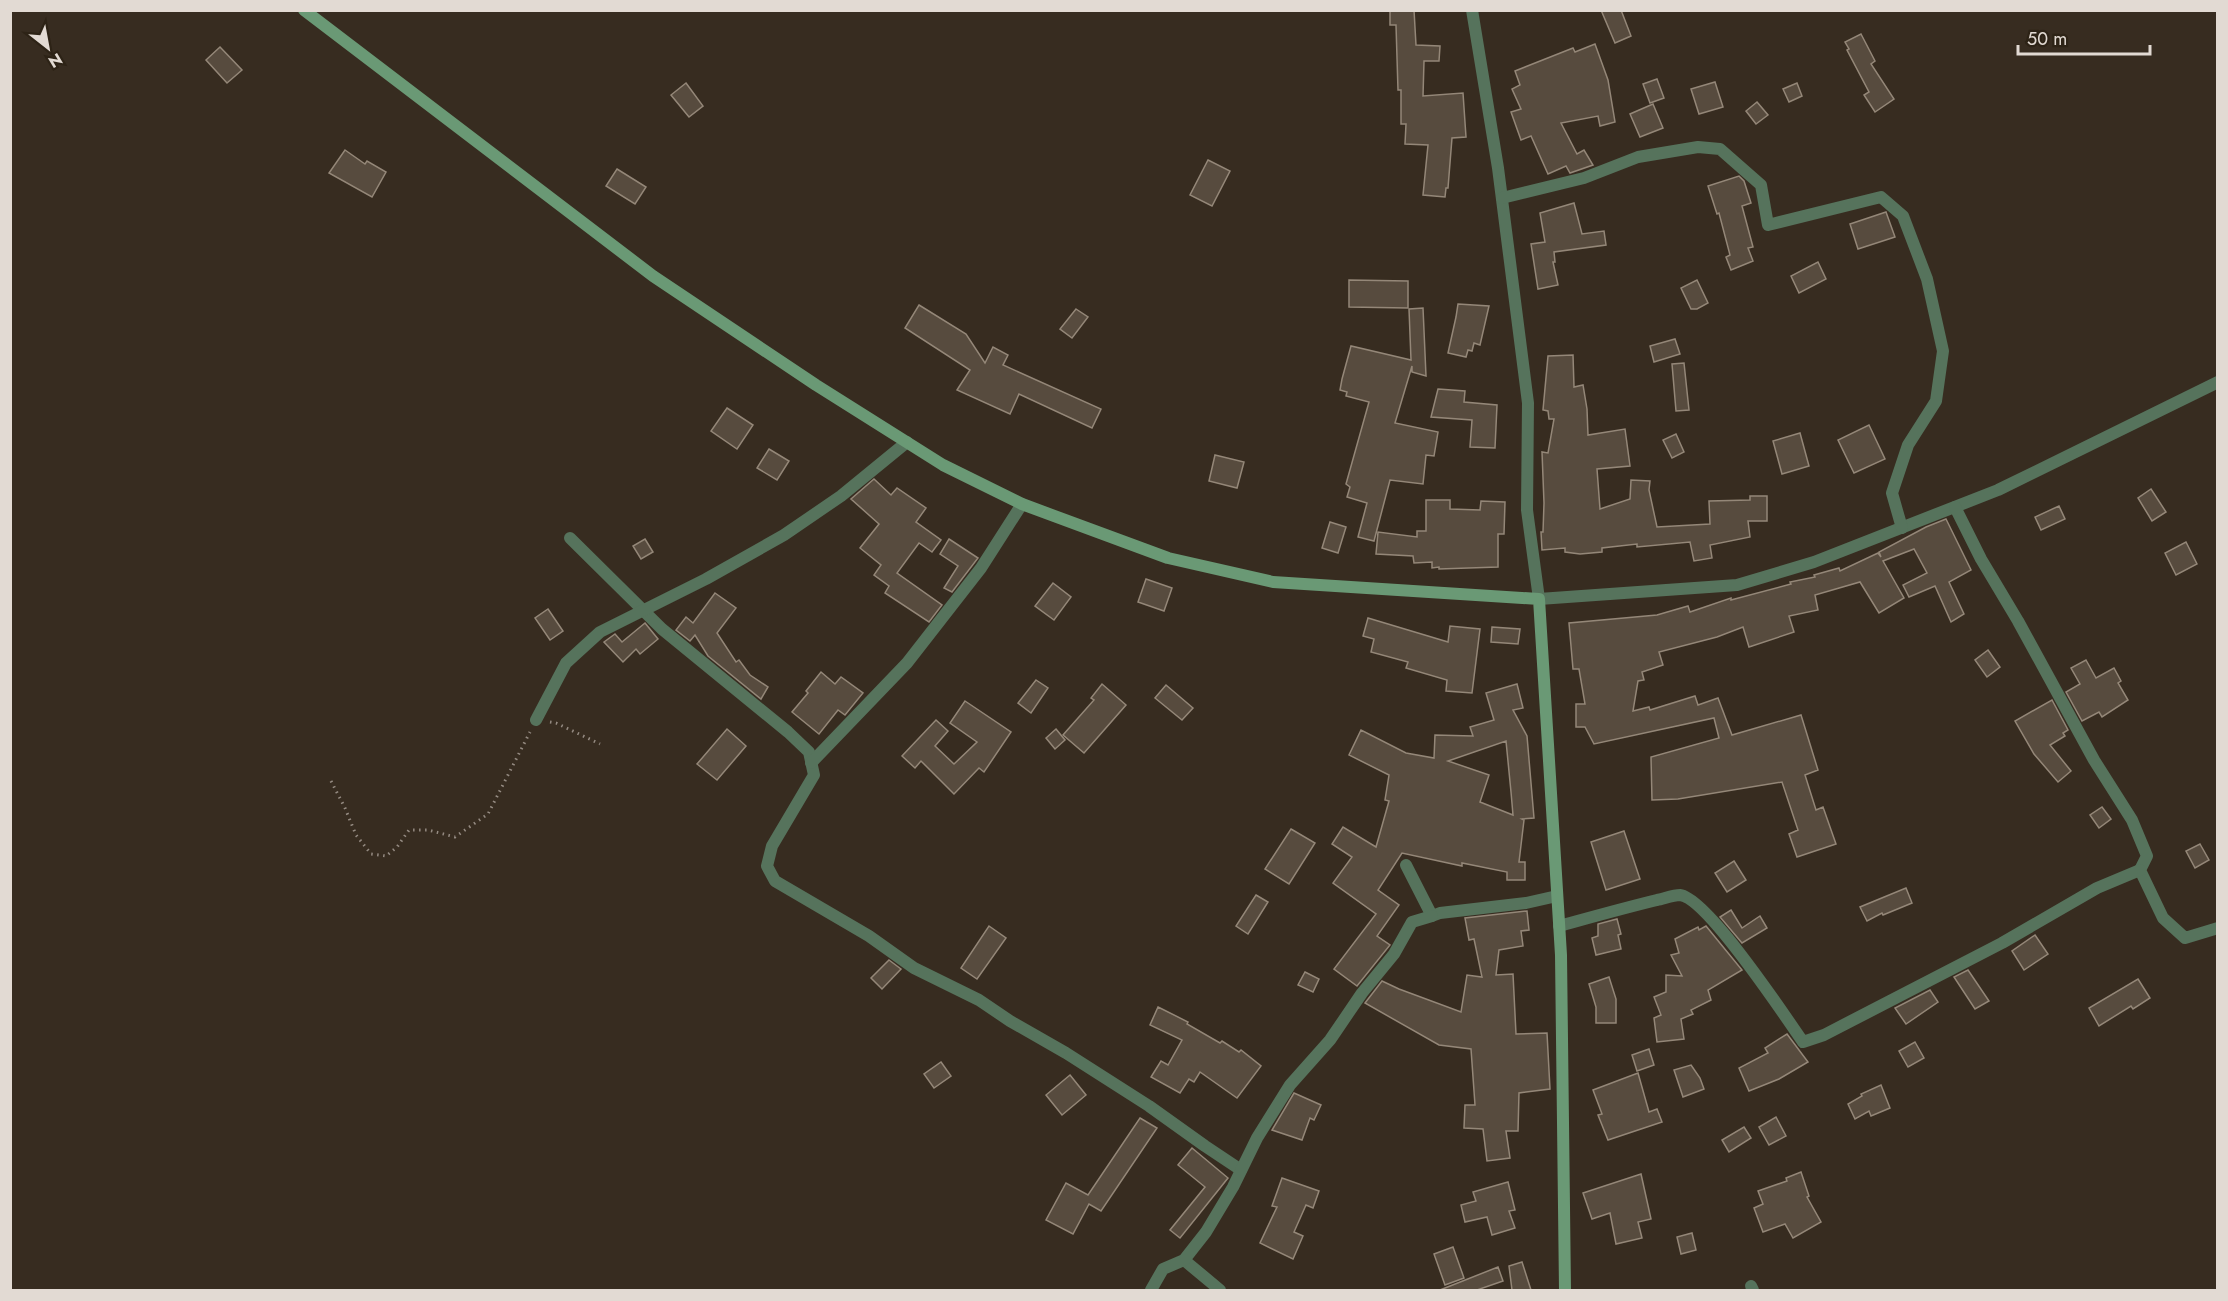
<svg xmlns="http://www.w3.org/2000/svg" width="2228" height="1301" viewBox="0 0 2228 1301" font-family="Jost,sans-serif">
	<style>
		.building { fill: #574b3e; stroke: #948778; stroke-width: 1.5; fill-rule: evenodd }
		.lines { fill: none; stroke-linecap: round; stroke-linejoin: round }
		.path { stroke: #958b82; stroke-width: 3; stroke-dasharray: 1.5 4.5; stroke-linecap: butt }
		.street { stroke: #56735c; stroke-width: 12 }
		.secondary { stroke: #6a9975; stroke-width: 12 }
	</style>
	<rect width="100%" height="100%" fill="#372c20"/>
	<g class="building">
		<path d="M1390,10h24l2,35 24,1 -1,15h-15l-1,35 40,-3 3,44 -14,1 -4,50h-2l-1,9 -22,-2 5,-50 -23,-1 1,-20h-5v-34h-3l-2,-65h-6z"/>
		<path d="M1601,10h20l10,26 -16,7z"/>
		<path d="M1861,34l14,27 -4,3 23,35 -19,13 -11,-17 5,-3 -22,-42 2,-1 -4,-7z"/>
		<path d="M1595,44l13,36 7,42 -15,4 -2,-10 -37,7 16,31 7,-4 9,15 -23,8 -4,-7 -18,8 -17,-38 -10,4 -10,-28 10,-3 -9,-20 8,-4 -5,-14 58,-23 2,4z"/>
		<path d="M220,47l22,23 -15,13 -21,-23z"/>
		<path d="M1657,79l7,19 -14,5 -7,-19z"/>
		<path d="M1715,82l8,25 -24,7 -8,-25z"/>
		<path d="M686,83l17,23 -14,11 -18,-22z"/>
		<path d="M1797,83l5,13 -13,6 -6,-13z"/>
		<path d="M1757,102l11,13 -12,9 -10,-13z"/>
		<path d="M1653,104l10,24 -23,9 -10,-23z"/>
		<path d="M345,150l20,14 2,-3 19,11 -14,25 -43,-24z"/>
		<path d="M1208,160l22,11 -18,35 -22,-11z"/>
		<path d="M617,169l29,18 -11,17 -29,-18z"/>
		<path d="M1739,176l5,5 7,22 -9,3 11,41 -5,1 5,13 -22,9 -5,-13 4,-2 -11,-42 -2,1 -9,-28z"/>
		<path d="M1574,203l8,31 22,-3 2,14 -52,7 1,10h-2l5,23 -20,4 -7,-45 14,-2 -5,-29z"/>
		<path d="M1886,212l9,25 -37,12 -8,-25z"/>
		<path d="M1818,262l8,17 -27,14 -8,-17z"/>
		<path d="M1349,280l59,1v27l-59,-1z"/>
		<path d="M1697,280l11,23 -11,6h-6l-10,-21z"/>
		<path d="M1458,304l31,2 -9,39 -6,-2 -2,8 -4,-1 -2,7 -18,-4 8,-36z"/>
		<path d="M919,305l47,29 19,29 8,-16 15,8 -5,10 98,44 -9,19 -73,-34 -9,20 -53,-24 13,-20 -65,-42z"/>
		<path d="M1423,308l3,68 -14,-4v-6l-17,57 43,9 -4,24 -8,-1 -3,29 -33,-4 -16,61 -16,-4 9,-34 -20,-6 3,-10 -4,-3 23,-82 -23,-6 1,-4 -7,-2 2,-11 9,-33 60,14 -2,-51z"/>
		<path d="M1076,309l12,8 -16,21 -12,-9z"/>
		<path d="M1675,339l5,15 -26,8 -4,-16z"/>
		<path d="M1573,355l1,32 9,-2 4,24 1,26 37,-6 5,37 -33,3 3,40 30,-10 1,-19 19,1 -1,9 8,37 53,-3 -1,-23 41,-1v-4h17v25h-19l2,16 -40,8 2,13 -18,3 -4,-19 -53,5v-3l-35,4v4l-22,2 -15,-2v-4l-23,2 -1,-18h2l1,-29 -2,-51 6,1 6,-34h-5l-1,-8 -5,-1 5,-54z"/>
		<path d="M1684,363l5,47 -13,1 -4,-47z"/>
		<path d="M1438,389l27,2 -1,11 33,3 -2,43 -25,-1 2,-27 -41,-3z"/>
		<path d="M727,408l26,17 -16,24 -26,-18z"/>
		<path d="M1869,425l16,34 -31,14 -16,-33z"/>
		<path d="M1800,433l9,33 -27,8 -9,-33z"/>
		<path d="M1676,434l8,18 -12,6 -9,-18z"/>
		<path d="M769,449l20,12 -12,19 -20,-12z"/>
		<path d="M1215,455l29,7 -7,26 -28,-7z"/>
		<path d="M874,479l17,16 6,-7 29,20 -10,14 25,18 -9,12 -13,-9 -22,30 45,32 -13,17 -44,-29 4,-7 -15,-11 7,-10 -21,-17 19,-24 -28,-25z"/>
		<path d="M2151,489l15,23 -14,9 -14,-23z"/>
		<path d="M1426,500h24v9l30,1 1,-9 24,1 -1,32h-6v33l-59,2v-2l-7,1v-6l-18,1 -1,-7 -37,-2 2,-22 39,5v-6h9z"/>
		<path d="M2059,506l6,13 -24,11 -6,-13z"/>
		<path d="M1946,519l25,51 -22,12 15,32 -13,8 -16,-36 -26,11 -6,-12 24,-12 -13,-24 -31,12 21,37 -25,15 -19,-31 -45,13 3,15 -29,6 5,16 -45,15 -6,-20 -26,10 -58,15 4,13 -21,7 2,8 -6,1 -5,30 16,-4 1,3 45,-14 3,9 20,-7 14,37 69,-20 17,55 -13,5 11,35 7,-3 13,37 -39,13 -8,-23 9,-4 -16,-48 -104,17 -26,1 -1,-43 68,-19 -5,-20 -120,26 -9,-17h-9v-23h9l-6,-35h-6l-4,-46 88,-8 31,-9 2,6 41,-14v2l60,-16 -1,-2 25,-5 -1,-2 25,-7 1,3 38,-18 3,4 -2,-5 47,-25z"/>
		<path d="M1330,522l16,5 -8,26 -16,-5z"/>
		<path d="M645,539l8,13 -12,7 -8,-13z"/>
		<path d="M949,539l29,19 -26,34 -8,-4 14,-22 -18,-12z"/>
		<path d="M2186,542l11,22 -21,11 -11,-22z"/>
		<path d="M1146,579l26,9 -8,23 -26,-9z"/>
		<path d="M1053,583l18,14 -17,23 -19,-14z"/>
		<path d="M715,593l21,15 -19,25 19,29 3,-2 11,15 18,12 -7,12 -53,-43 -13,-21 -5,6 -14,-11 10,-13 7,6z"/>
		<path d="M548,609l15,22 -13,9 -15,-22z"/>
		<path d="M1368,618l80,24 2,-16 30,3 -8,64 -26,-2 1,-11 -41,-12 2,-6 -37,-10 3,-13 -11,-3z"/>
		<path d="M645,623l13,16 -18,15 -4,-5 -13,13 -19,-20 11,-8 7,8z"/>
		<path d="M1492,627l28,2 -2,15 -27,-2z"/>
		<path d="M1988,650l12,17 -13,10 -12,-17z"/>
		<path d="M2086,660l10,18 18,-10 7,13 -3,2 10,17 -26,17 -3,-5 -17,9 -16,-29 14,-8 -9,-16z"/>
		<path d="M821,672l14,12 6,-7 22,16 -18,22 -7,-5 -19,24 -27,-22 16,-19 -2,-2z"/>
		<path d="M1036,680l12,8 -17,25 -13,-10z"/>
		<path d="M1102,684l24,21 -42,48 -21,-18 31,-35 -3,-2z"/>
		<path d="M1517,684l6,24 -10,2 14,26 7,82 -12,1 2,1 -5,42h6v18h-18v-8l-45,-9v3l-60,-13 -24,37 21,15 -22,31 13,9 -33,41 -23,-17 42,-55 -43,-31 19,-26 -20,-13 11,-17 33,20 13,-46 -4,-1 4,-25 -40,-20 12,-25 45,23 28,5 1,-23 38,1 -3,-9 24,-7 -8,-27zM1506,741l5,51 2,23 -33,-13 9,-27 -41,-14z"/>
		<path d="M1166,685l27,23 -11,12 -27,-22z"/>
		<path d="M2052,700l16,30 -5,3 2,3 -15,9 21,26 -13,11 -24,-28 -19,-33z"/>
		<path d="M965,701l46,31 -27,40 -5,-4 -25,26 -33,-33 -6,7 -13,-12 34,-36 12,11 -13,15 19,18 23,-22 -27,-19z"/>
		<path d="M727,729l19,17 -29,34 -20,-16z"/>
		<path d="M1056,729l9,11 -10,9 -9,-11z"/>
		<path d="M2102,807l9,12 -12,9 -9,-13z"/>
		<path d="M1291,829l24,14 -26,41 -24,-15z"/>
		<path d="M1624,831l16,48 -34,11 -15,-48z"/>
		<path d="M2200,844l9,16 -14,8 -9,-17z"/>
		<path d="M1734,861l12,19 -19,12 -12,-19z"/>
		<path d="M1906,888l6,15 -29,12 -1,-2 -15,8 -7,-14z"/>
		<path d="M1256,895l12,7 -20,32 -12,-8z"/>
		<path d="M1731,910l11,18 18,-12 7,12 -25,15 -22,-26z"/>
		<path d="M1527,911l2,19 -8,1 2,15 -24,4 -3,25 17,-1 3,60 31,-1 3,56 -31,4 -1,38h-12l4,27 -23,3 -4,-32 -19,-1 1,-23h10l-4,-56 -32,-4 -74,-42 17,-22 17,8 62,23 6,-37 15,2 -8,-38 -5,1 -4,-22z"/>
		<path d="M1617,919l4,15 -3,1 3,14 -25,6 -4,-17 6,-2v-12z"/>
		<path d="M989,926l17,12 -29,41 -16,-11z"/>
		<path d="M1706,926l36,44 -34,20 3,10 -20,10 2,4 -12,5 3,20 -27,3 -3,-24 7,-3 -7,-18 12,-5v-17l16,1 -11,-21 8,-2 -4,-14 23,-12 1,3z"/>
		<path d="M2035,935l13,19 -24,16 -12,-19z"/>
		<path d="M889,960l12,9 -19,20 -11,-11z"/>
		<path d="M1968,970l21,31 -14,8 -21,-32z"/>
		<path d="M1305,972l14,7 -6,13 -15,-7z"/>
		<path d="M1609,977l7,22v24h-20v-16l-7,-23z"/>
		<path d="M2138,979l12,19 -17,11 -2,-3 -32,20 -10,-18z"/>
		<path d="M1930,990l8,12 -32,22 -11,-16z"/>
		<path d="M1158,1007l30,15 -1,2 33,19 2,-2 17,11 2,-2 20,16 -24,32 -37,-26 -6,10 -5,-3 -9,14 -29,-16 10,-16 7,4 14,-25 -32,-15z"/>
		<path d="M1787,1034l21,28 -29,17 -30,12 -10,-23 29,-15 -3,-5z"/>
		<path d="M1915,1042l9,16 -16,9 -9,-16z"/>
		<path d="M1649,1049l5,16 -17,6 -5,-16z"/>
		<path d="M941,1062l10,14 -17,12 -10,-14z"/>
		<path d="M1691,1065l9,13 4,11 -21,8 -9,-27z"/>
		<path d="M1638,1073l11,39 8,-3 5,13 -54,18 -10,-25 4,-1 -9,-24z"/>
		<path d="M1070,1075l16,20 -24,20 -16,-20z"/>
		<path d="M1881,1085l9,23 -19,8 -2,-5 -14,8 -7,-15 14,-8 -1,-2z"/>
		<path d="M1294,1093l27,12 -7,15 -4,-2 -8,22 -30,-10z"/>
		<path d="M1776,1117l10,19 -17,9 -10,-18z"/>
		<path d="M1140,1118l17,10 -56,83 -12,-7 -16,30 -27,-14 20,-37 22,12z"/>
		<path d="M1744,1127l7,11 -22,14 -7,-12z"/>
		<path d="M1192,1148l36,30 -48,60 -10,-8 35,-43 -27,-22z"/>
		<path d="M1801,1172l8,24 -2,1 14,25 -28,16 -8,-14 -22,8 -9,-24 9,-4 -5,-13 29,-10 -1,-3z"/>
		<path d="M1641,1174l10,45 -13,3 4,16 -26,6 -6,-31 -18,6 -9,-26z"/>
		<path d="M1282,1178l37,13 -6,17 -7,-3 -12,27 9,4 -10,23 -33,-16 17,-36 -5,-1z"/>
		<path d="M1508,1182l7,28 -6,1 6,17 -23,7 -5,-18 -22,5 -4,-17 15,-4 -3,-9z"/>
		<path d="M1692,1233l4,17 -15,4 -4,-17z"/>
		<path d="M1453,1247l11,31 -19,7 -11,-31z"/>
		<path d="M1522,1262l9,28h-19l-3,-24z"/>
		<path d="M1498,1267l5,14 -26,9h-37z"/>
	</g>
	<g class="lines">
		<g class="path">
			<path d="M550,722l6,1 44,21"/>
			<path d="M331,781l14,27 11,27 15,19 15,2 11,-9 12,-17h19l27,7 33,-23 42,-82"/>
		</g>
		<g class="street">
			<path d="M1472,10l26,158 30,235 -1,107 12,89 198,-14 77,-23 184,-72 220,-108"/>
			<path d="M1502,198l82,-20 54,-21 60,-10 22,2 41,36 7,40 113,-28 22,19 24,63 16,72 -7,50 -28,44 -16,48 10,35"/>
			<path d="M1955,507l26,52 37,62 76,139 38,60 15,36 -7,14 23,48 22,20 33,-10"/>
			<path d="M570,538l92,91 126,103 21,20 5,23 -42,71 -5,20 8,15 94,55 45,32 65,32 31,21 56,32 83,53 56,40 36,24"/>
			<path d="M536,720l30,-57 34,-31 106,-53 78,-44 57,-39 66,-54"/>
			<path d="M811,763l96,-100 74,-95 41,-64"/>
			<path d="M1406,865l26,51 8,-3 86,-10 31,-7"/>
			<path d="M1559,926c33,-9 65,-18 98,-26 6,-1 16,-5 23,-5 27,3 105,121 123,147l21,-7 178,-92 95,-55 43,-18"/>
			<path d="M1184,1260l36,30"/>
			<path d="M1751,1286l2,4"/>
			<path d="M1151,1290l12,-21 21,-9 22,-28 27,-45 24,-49 33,-53 40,-45 32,-47 32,-39 18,-32 20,-6"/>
		</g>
		<path class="secondary" d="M304,10l349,266 163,109 127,80 79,39 146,54 105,24 266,17 22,356 4,335"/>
	</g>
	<rect width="2228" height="1301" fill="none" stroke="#e2dad3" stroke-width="24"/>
	<g transform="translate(48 48) rotate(149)" stroke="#2d2316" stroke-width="4.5" paint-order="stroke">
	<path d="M0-4.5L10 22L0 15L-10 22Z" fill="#e2dad3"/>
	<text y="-9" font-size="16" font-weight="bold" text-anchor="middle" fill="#e2dad3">N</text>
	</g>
	<path d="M2018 45v9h132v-9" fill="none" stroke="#e2dad3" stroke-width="3"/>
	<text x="2027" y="45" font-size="18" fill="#e2dad3" stroke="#2d2316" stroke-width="4.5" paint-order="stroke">50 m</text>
</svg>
